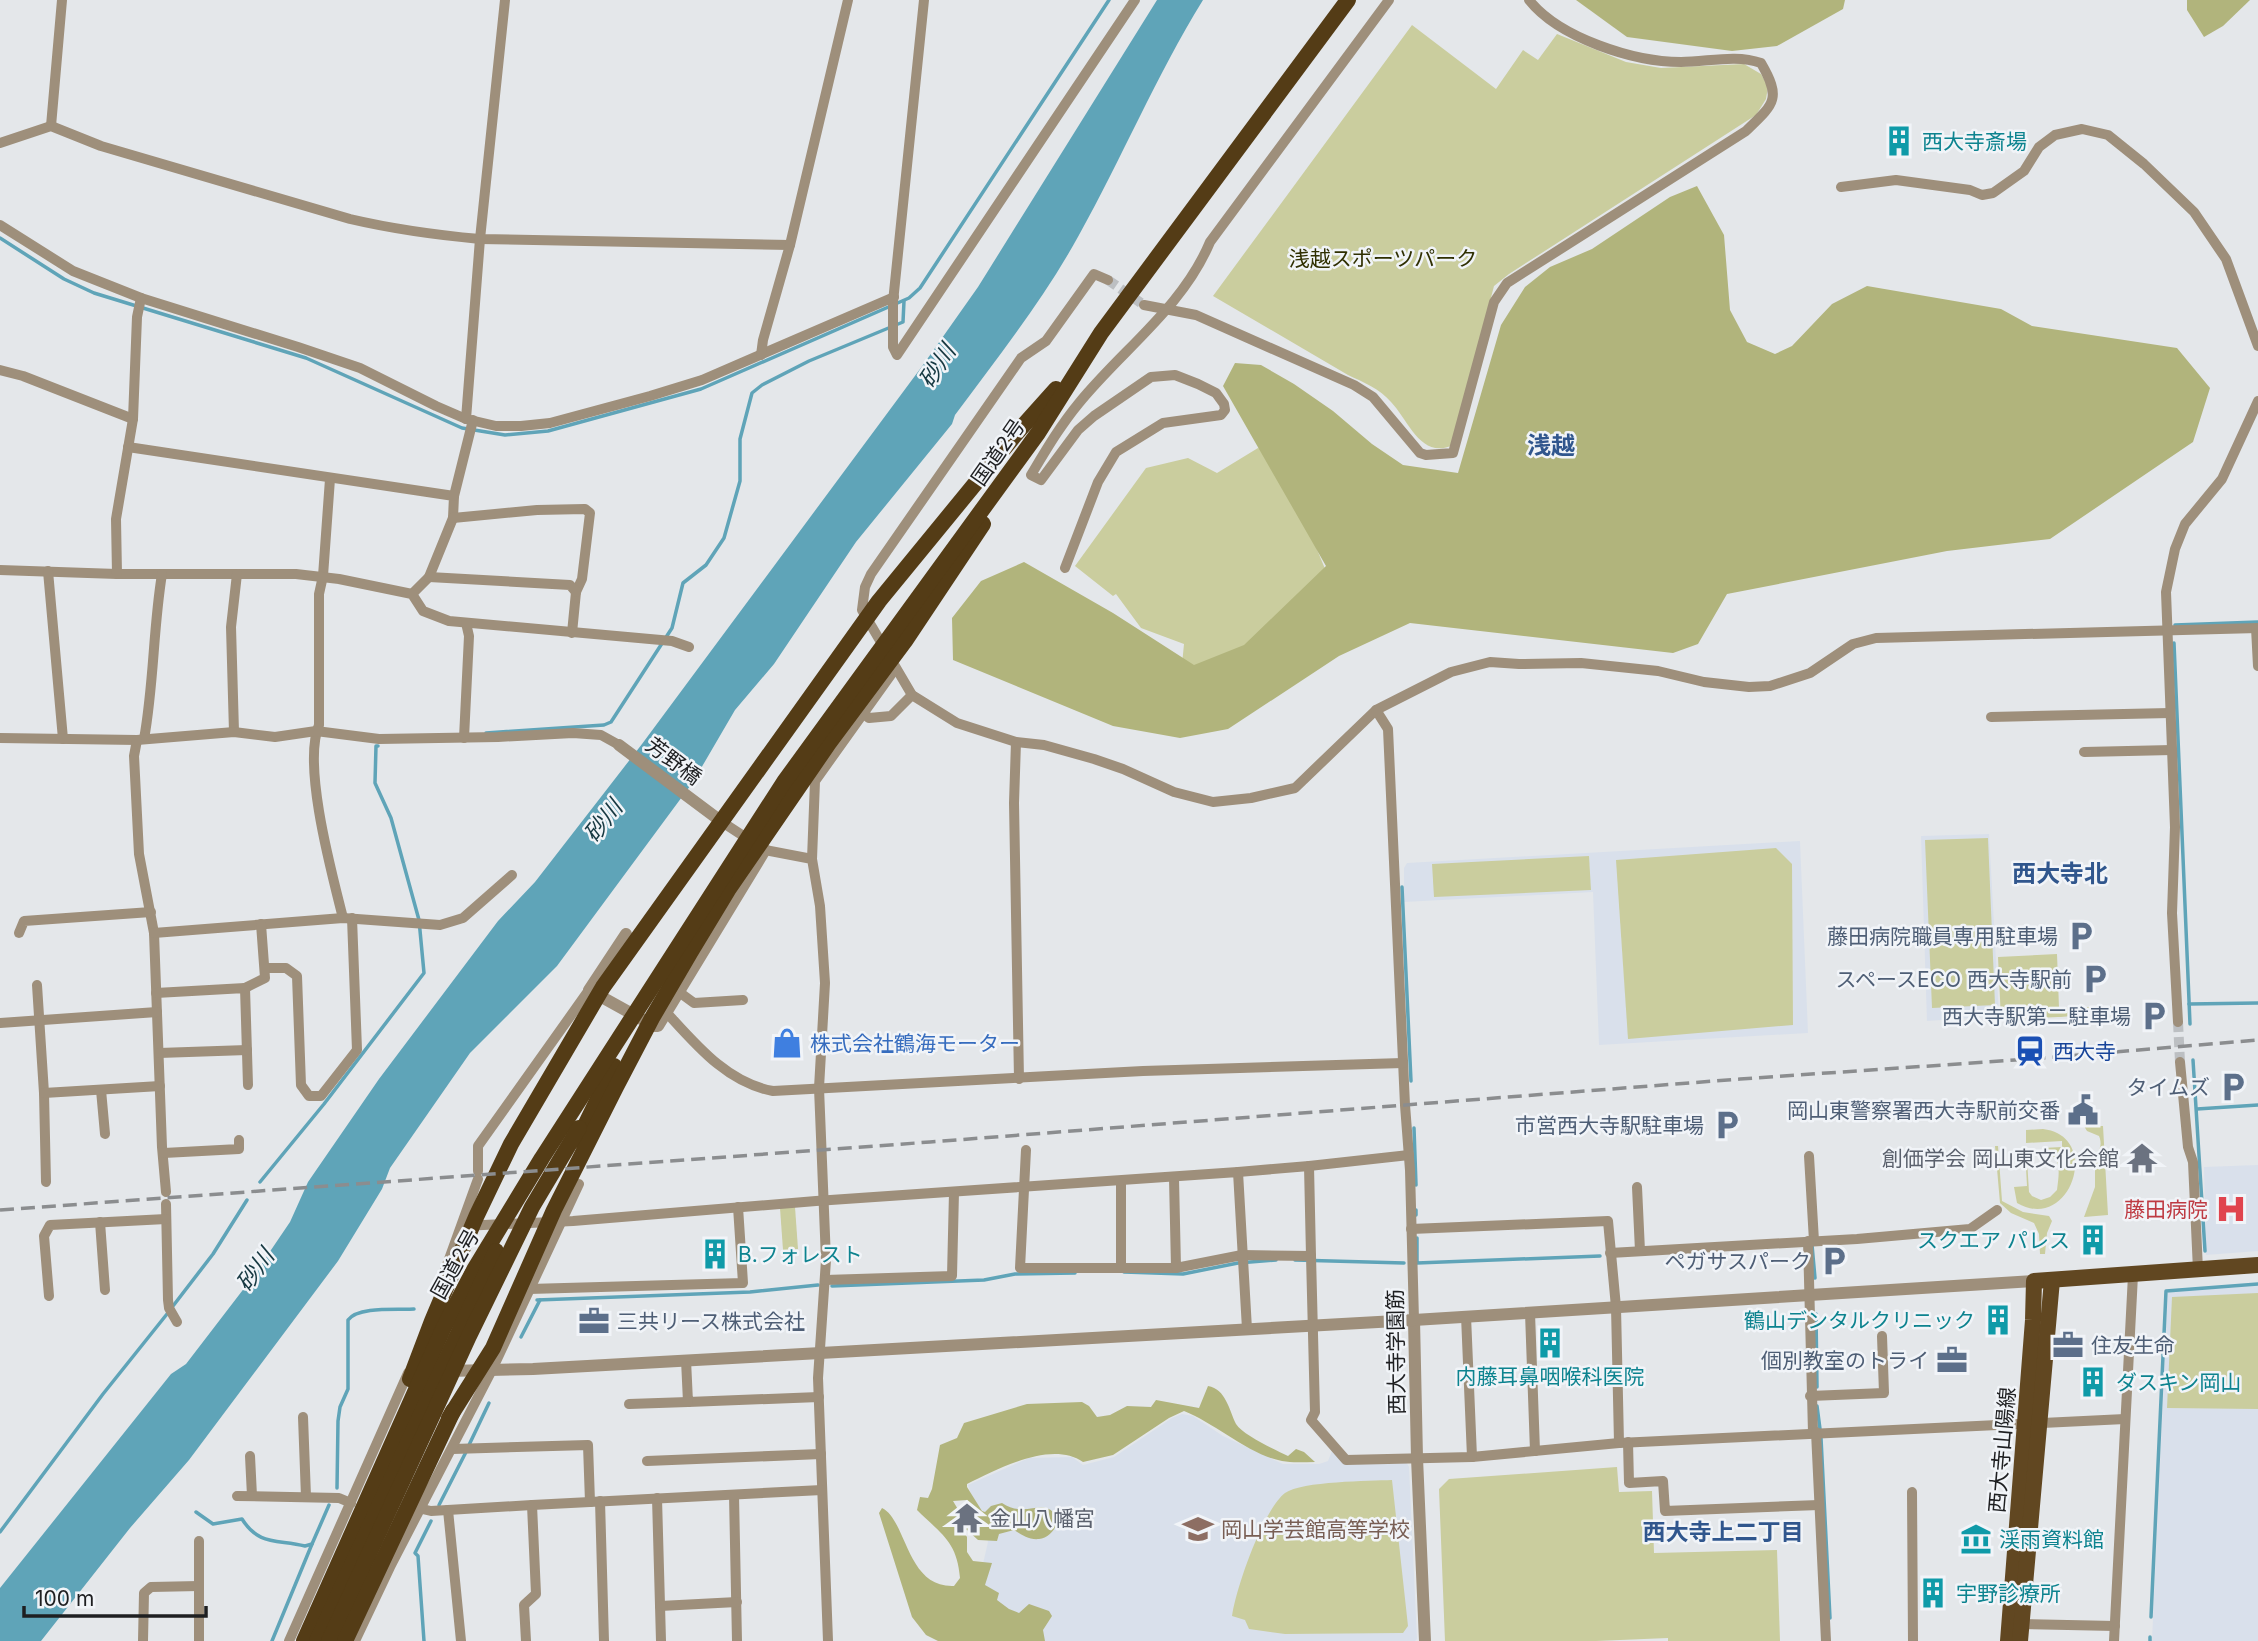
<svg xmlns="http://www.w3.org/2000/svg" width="2258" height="1641" viewBox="0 0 2258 1641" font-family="Inter,'Noto Sans JP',sans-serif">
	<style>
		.built { fill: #d9e0eb }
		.green { fill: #cacd9e }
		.forest { fill: #b1b47c }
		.water { fill: #5fa4b8 }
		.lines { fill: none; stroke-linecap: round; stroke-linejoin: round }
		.stream { stroke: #5fa4b8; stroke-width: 3.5 }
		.minor-tunnel { stroke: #bcbfc2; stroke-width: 10; stroke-dasharray: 10 5; stroke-linecap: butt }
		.minor { stroke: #9e8f7b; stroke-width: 10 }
		.tertiary { stroke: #9e8f7b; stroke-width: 12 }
		.primary { stroke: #614721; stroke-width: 16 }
		.trunk { stroke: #543c16; stroke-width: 16 }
		.rail { stroke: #8b8d8f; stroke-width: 3.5; stroke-dasharray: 14 7; stroke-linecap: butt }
		.labels { text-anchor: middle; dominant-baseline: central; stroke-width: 5; stroke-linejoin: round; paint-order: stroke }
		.culture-label { font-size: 21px; fill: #0d838f; stroke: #f1f4f8; text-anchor: start }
		.park-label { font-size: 21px; fill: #2f2f01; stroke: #f1f4f8 }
		.street-label { font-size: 21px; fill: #1e1f21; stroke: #f1f4f8 }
		.service-label { font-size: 21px; fill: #4e5e75; stroke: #f1f4f8; text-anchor: end }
		.shop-label { font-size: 21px; fill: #366cbe; stroke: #f1f4f8; text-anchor: start }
		.transit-label { font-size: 21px; fill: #164399; stroke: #f1f4f8; text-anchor: start }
		.worship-label { font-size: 21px; fill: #5b616d; stroke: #f1f4f8; text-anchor: end }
		.health-label { font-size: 21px; fill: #be3a42; stroke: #f1f4f8; text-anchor: end }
		.education-label { font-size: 21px; fill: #785e54; stroke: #f1f4f8; text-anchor: start }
		.water-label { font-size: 23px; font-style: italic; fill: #173942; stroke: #f1f4f8 }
		.neighbourhood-label { font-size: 23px; font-weight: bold; fill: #30568d; stroke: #f1f4f8 }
		.quarter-label { font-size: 24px; font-weight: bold; fill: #30568d; stroke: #f1f4f8 }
	</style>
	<rect width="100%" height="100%" fill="#e4e7ea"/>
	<g class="built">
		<path d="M1989,834l10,182 -72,5 -6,-185z"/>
		<path d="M1800,841l8,192 -209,12 -6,-153 -189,10v-34l3,-5z"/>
		<path d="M2258,1165v86l-52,4 -2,-88z"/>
		<path d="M2258,1286v355h-106l16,-349z"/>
		<path d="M1182,1414l11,2 30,20 60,28h36l9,-3 4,-10 12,12 61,-3 4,7 8,172 -2,2h-391l-41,-52 -4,-8 9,-39 -20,-57 61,-27 43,-1 11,8 31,-8 58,-39z"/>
	</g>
	<g class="green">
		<path d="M1412,25l84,64 27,-39 15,10 19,-26 69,28 35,6 83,-4 17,10 7,13 -2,12 -10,16 -247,159 -15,12 -41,159c-32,15 -44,-24 -62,-43 -11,-13 -28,-20 -43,-27l-135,-79z"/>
		<path d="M1258,448l13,5 17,27 45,108 -94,70 -59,27 4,-41 -43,-16 -25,-34 -3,2 -38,-30 71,-98 42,-10 29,15z"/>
		<path d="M1988,838l7,167 -63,3 -7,-168z"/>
		<path d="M1776,848l16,16 1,161 -165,14 -12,-179z"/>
		<path d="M1589,856l2,34 -157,7 -2,-33z"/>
		<path d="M2057,954l2,54 56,-2c-25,14 -84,11 -114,13l-3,-62z"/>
		<path d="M2084,1126h19l5,89 -24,2 11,-30v-33c6,-4 7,-11 4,-18l-12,-5z"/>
		<path d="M2043,1129c60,7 27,105 -26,74l-3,-16 13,-1 -2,-37 9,-1 -7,12 2,32 3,4 9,4 9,-3 7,-7c2,-17 6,-34 -15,-40v-2l20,-1v-6l-36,2v-13z"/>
		<path d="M1995,1146h3l4,55 21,11 26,4 3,5 -5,12 -2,21h-5l-1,-20 -5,-11 -23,-10 -11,-10z"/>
		<path d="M795,1207l3,42 -15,1 -3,-42z"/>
		<path d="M2258,1293v116l-91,-1 5,-111z"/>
		<path d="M1617,1467l2,25 33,-1 2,62 123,-3 3,91h-112v-3l-72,3h-151l-6,-152 10,-10z"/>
		<path d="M1392,1480l16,146 -5,7 -118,1 -36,-5 -4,-9 -13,-4c4,-28 31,-106 53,-123 17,-12 85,-12 107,-13z"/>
	</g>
	<g class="forest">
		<path d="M1576,0h269l-2,9 -66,37 -45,5 -105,-14z"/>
		<path d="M2187,0h63l-27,26 -19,11 -17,-27z"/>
		<path d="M1697,186l27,49 6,75 17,32 28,12 17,-8 40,-42 35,-18 134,23 31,17 145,22 33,40 -17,54 -143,97 -103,12 -220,43 -29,50 -25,9 -263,-30 -71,33 -111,73 -48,9 -67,-12 -160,-66 -1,-42 29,-37 43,-19 89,51 81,52 50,-20 82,-79 -103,-180 12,-23 26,2 33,19 39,27 39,33 31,21 55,8 43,-148 24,-38 25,-20 42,-18 78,-52z"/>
		<path d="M1208,1386c18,3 21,24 28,38 7,11 39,26 52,32l8,-7 8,3 11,10c-11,0 -23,1 -33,-1 -31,-5 -67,-38 -98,-50l-15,7 -56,37 -30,7c-32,-22 -85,7 -116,22v3l15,24 3,1 6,-6 11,-3c22,15 39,-3 51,9 10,10 -2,26 -14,27 -10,1 -17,-4 -25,-9l-15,4 -2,7 -19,-1 -12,-11 3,-3 6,1 -2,-20 -6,-7 -14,1 6,10 1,16 7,10v15l6,9 19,2 -7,22 14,8 -2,7 12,9 10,4 10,-9 20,7 3,5 -9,14 2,11h-107l-12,-6 -14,-18 -33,-104 3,-5c25,12 24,80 72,78l6,-8c-3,-37 -19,-44 -43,-68l3,-13 8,1 4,-9 8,-44 17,-7 7,-15 63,-19 55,-2 7,4 8,11 13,-2 17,-9 24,1 5,-7 43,8z"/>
	</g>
	<path class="water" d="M1157,0h46c-47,76 -81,158 -124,235 -35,64 -81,122 -124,180l-3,9 -96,118 -82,122 -39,46 -42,72 -136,184 -87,87 -80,115 -8,21 -44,72 -149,199 -59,68 -89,113h-41v-53l171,-214 15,-10 66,-86 38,-56 18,-40 71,-103 119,-158 37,-39 107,-138 281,-379 55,-78z"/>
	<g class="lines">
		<g class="stream">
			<path d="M0,238l64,41 30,14 212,65 156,70 43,7 43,-4 153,-42 208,-91 11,-10 189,-288"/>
			<path d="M2175,625l83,-3"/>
			<path d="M2174,643l16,381"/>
			<path d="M486,733l118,-8 7,-3 61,-94 11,-45 23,-18 18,-27 16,-57v-42l12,-46 10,-8 47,-24 94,-39 1,-21"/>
			<path d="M1402,887l9,194"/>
			<path d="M2189,1004l69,-1"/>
			<path d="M2193,1060l12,191"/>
			<path d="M2197,1109l61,-4"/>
			<path d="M1414,1128l2,57"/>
			<path d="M260,1182l64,-78 100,-131 -5,-53 -28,-102 -16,-35 1,-37h2"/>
			<path d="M1416,1210v5"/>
			<path d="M1417,1238v25l183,-7"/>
			<path d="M1812,1245l3,33"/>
			<path d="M1295,1260l109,3"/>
			<path d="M1124,1272l59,2 55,-11 38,-3"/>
			<path d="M832,1286l152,-6 31,-6 60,-1"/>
			<path d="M537,1300l213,-8 68,-7"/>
			<path d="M173,1306l40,-52 34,-54"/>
			<path d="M1816,1314l1,73"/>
			<path d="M521,1337l19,-37"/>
			<path d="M1817,1406l3,23"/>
			<path d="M1821,1438l9,180"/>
			<path d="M469,1445l20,-42"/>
			<path d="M337,1488l1,-67 2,-14 8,-18v-69c10,-14 49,-10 66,-11"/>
			<path d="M439,1505l27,-53"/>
			<path d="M196,1512l17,12 29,-5c17,27 35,20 63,27l7,-2 17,-39"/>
			<path d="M0,1532l103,-138 64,-80"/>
			<path d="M2151,1617l15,-326 92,-7"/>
			<path d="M272,1641l40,-97"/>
			<path d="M424,1641l-6,-85 -3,-3 16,-32"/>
			<path d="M2150,1641v-4"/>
		</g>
		<g class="minor-tunnel">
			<path d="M1108,280l36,25"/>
			<path d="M2178,1022l2,40"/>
		</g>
		<g class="minor">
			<path d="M924,0l-31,302v45l4,8 238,-355"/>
			<path d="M51,126l11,-126"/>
			<path d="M0,143l51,-17 50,20 249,73c43,10 86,16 130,20l310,6"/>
			<path d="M1841,187l55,-7 74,10 12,5 11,-2 31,-22 15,-24 16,-12 27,-6 26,6 36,29 50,48 32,47 32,87"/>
			<path d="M0,225l73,46 68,27 157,49 62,21 76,38 30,13 30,7h25l29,-3 100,-27 52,-16 192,-83"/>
			<path d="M1108,280l-14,-6 -48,67 -25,17 -150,216 -6,13 -3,23 50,85 45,28 59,19 28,3 50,14 29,10 51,23 39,10 38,-4 44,-10 81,-78 75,-38 39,-10 29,2 62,-1 77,8 46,11 45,5 21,-1 40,-13 43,-29 23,-6 382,-10"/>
			<path d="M1144,305l52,10 158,70 19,12 47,56 6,2 27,-2 41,-151 13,-19 239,-152c28,-27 36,-32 15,-68 -26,-9 -53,-1 -80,-1 -47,0 -122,-24 -152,-62"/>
			<path d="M761,355l2,-15 27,-95 58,-245"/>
			<path d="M0,370l23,6 110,43"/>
			<path d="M466,419l14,-180 25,-239"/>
			<path d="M128,447l326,49 -1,22 -24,59 -17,17"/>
			<path d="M330,479l-7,97 -4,18v131c-17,40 13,149 24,193"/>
			<path d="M454,496l19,-76"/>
			<path d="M453,518l84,-8 48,-1 5,4 -8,66 -6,13 -4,41"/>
			<path d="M1065,568l33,-86 18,-30 47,-29 58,-8 4,-5 -1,-6 -8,-11 -18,-9 -23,-9 -24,2 -57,39 -16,14 -37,50 -10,-5c15,-25 29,-49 48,-72 43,-53 104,-96 131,-161l179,-242"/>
			<path d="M0,570l117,4h179l43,5 73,15 11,17 26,10 223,20 17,6"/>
			<path d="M48,571l15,168"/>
			<path d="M117,574l-1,-55 17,-100 4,-102 4,-19"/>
			<path d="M429,577l141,8 6,7"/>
			<path d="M2256,628l2,38"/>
			<path d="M1376,710l12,19 17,376 5,65 4,150"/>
			<path d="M864,714l5,4 22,-2 21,-21"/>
			<path d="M1991,717l179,-4"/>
			<path d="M234,732l-3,-105 6,-53"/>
			<path d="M0,738l137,2 97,-8 41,5 41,-6 63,8 119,-2 75,-4 28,2 18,10"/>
			<path d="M464,738l5,-102 -3,-13"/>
			<path d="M144,739c10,-55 9,-110 18,-165"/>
			<path d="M137,740l-3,16 5,98 15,79 8,214 4,45"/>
			<path d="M1016,742l-2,61 5,276"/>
			<path d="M2084,752l88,-2"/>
			<path d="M722,822l43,28 47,9 8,47 5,77 -6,105 7,172 -8,118 10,263"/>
			<path d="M812,859l3,-78 80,-112"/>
			<path d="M19,933l5,-12 127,-9"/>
			<path d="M154,933l189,-15 97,7 23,-7 49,-43"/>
			<path d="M266,968h20l11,8 4,109 8,11h12l36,-46 -5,-132"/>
			<path d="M37,985l7,108 2,89"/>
			<path d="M245,988l20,-10 -4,-54"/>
			<path d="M679,992l15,11 49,-3"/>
			<path d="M156,993l89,-5 3,97"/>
			<path d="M667,1013c30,33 61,70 106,78l370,-20 260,-8"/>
			<path d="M2178,1022l-6,-109 3,-86 -9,-235 9,-43 10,-25 37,-45 36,-78"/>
			<path d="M0,1023l157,-11"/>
			<path d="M159,1053l88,-3"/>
			<path d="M2180,1062l8,85 5,15 5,108"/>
			<path d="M101,1090l4,44"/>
			<path d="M44,1093l116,-7"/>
			<path d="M1026,1150l-6,118h156"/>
			<path d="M164,1153l75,-4v-9"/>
			<path d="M1809,1156l5,85"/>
			<path d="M1309,1166l100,-11"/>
			<path d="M478,1171v-25l111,-156"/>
			<path d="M1238,1172l71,-6 2,90"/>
			<path d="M1174,1178l2,90 66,-13 69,1 4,156 -4,8 35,40 126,-3 147,-14 506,-24"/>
			<path d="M1121,1182v86"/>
			<path d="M1637,1187l3,64"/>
			<path d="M166,1204l2,96 1,8 8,14"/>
			<path d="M100,1222l5,68"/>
			<path d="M462,1226l111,-5 243,-20 422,-29 9,157"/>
			<path d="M1411,1229l197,-8 8,86 3,136"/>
			<path d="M1808,1241l5,191"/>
			<path d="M1610,1253l247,-14 113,-10 27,-19"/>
			<path d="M444,1273l34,-94"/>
			<path d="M825,1280l127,-4 2,-84"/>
			<path d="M529,1289l214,-6 -5,-76"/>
			<path d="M49,1296l-5,-60 6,-11 116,-6"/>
			<path d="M1530,1313l5,138"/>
			<path d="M1466,1316l6,141"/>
			<path d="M686,1360l2,42 131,-5"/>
			<path d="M1810,1396l74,-3 -2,-57"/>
			<path d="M629,1404l59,-2"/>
			<path d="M303,1417l3,80"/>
			<path d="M1816,1432l10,209"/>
			<path d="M1628,1442l1,41 34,-2 2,30 154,-6"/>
			<path d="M453,1449l135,-4 2,57"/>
			<path d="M250,1456l2,40"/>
			<path d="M647,1461l174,-7"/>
			<path d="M1912,1492l1,149"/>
			<path d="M734,1495l3,146"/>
			<path d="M237,1496l102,2 12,5"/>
			<path d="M657,1498l4,143"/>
			<path d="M600,1501l4,140"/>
			<path d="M418,1508l13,3 101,-6"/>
			<path d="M448,1510l13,131"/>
			<path d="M660,1606l77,-4"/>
			<path d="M2017,1624l98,2"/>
			<path d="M143,1641l1,-48 7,-6 48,-1"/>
			<path d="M199,1641v-100"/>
			<path d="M289,1641l119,-268"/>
			<path d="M355,1641l35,-74 102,-197 87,-186"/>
			<path d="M526,1641l-2,-36 12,-11 -4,-89 290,-15"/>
			<path d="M2114,1641l19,-366"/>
		</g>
		<g class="tertiary">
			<path d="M619,745l103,77"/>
			<path d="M626,934l-37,56 65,36h4l107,-176"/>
			<path d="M1414,1320l3,138 8,183"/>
			<path d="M448,1371l85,-2 881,-49 620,-39"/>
		</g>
		<g class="primary">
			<path d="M2008,1641l25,-321 1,-39 224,-16"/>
			<path d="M2020,1641l32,-361"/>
		</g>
		<g class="trunk">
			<path d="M578,1140l36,-74"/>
			<path d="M410,1379l22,-58 44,-104 35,-73 92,-157 276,-386 136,-166 41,-46"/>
			<path d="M449,1418l44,-70 61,-138 62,-123 36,-69 38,-65 38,-63 101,-147 76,-102 78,-117"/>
			<path d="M304,1641l140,-314 30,-57 68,-112 242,-376 254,-349 63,-100 247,-333"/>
			<path d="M317,1641l179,-390"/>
			<path d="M329,1641l140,-305 63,-129 47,-79"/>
			<path d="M345,1641l108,-230"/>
		</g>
		<path class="rail" d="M0,1210l930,-68 810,-63 290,-20 228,-19"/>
	</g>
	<defs>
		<g id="building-bare" transform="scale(2.415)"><path d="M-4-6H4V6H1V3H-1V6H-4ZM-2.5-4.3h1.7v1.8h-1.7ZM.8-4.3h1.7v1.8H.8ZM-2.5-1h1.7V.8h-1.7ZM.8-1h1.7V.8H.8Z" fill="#0f9aa8" stroke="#f1f4f8" stroke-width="2.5" paint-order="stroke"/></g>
		<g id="parking-bare" transform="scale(2.415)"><path d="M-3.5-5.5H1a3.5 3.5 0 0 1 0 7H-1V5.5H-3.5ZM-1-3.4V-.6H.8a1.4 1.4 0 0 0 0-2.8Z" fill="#5c6f8a" stroke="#f1f4f8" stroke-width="2.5" paint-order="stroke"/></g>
		<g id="shop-bare" transform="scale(2.415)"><path d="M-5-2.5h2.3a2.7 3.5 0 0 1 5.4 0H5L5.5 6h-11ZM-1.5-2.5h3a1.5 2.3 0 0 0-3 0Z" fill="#3f7fe0" stroke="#f1f4f8" stroke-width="2.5" paint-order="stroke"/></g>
		<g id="station-bare" transform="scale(2.415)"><path d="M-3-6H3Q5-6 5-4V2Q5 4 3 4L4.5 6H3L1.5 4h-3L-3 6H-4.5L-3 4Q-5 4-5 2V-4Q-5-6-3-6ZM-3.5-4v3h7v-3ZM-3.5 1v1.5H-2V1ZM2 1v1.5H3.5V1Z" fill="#1a4fb4" stroke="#f1f4f8" stroke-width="2.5" paint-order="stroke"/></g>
		<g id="civic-bare" transform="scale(2.415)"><path d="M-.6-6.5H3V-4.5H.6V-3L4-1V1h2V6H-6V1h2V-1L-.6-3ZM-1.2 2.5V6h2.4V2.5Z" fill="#5c6f8a" stroke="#f1f4f8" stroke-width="2.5" paint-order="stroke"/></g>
		<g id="temple-bare" transform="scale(2.415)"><path d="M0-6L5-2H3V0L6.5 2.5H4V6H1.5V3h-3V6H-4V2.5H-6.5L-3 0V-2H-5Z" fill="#6b7280" stroke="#f1f4f8" stroke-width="2.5" paint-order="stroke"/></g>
		<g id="hospital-bare" transform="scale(2.415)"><path d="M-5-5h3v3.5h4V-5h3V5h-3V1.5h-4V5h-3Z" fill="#e0444e" stroke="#f1f4f8" stroke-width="2.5" paint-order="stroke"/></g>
		<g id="office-bare" transform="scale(2.415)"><path d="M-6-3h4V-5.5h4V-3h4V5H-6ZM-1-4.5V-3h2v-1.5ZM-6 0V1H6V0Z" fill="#5c6f8a" stroke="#f1f4f8" stroke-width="2.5" paint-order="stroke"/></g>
		<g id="school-bare" transform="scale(2.415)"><path d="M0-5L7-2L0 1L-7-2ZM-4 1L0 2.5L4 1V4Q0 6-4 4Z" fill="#8d6e63" stroke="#f1f4f8" stroke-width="2.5" paint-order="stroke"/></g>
		<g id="museum-bare" transform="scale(2.415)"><path d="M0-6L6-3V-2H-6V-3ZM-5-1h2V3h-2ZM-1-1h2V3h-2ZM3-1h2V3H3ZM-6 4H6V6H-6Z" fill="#0f9aa8" stroke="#f1f4f8" stroke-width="2.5" paint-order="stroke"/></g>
	</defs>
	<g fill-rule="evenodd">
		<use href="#building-bare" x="1899" y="141"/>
		<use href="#parking-bare" x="2081" y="936"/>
		<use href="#parking-bare" x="2095" y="979"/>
		<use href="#parking-bare" x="2154" y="1016"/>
		<use href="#shop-bare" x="787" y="1043"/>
		<use href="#station-bare" x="2030" y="1051"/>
		<use href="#parking-bare" x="2233" y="1087"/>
		<use href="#civic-bare" x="2083" y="1110"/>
		<use href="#parking-bare" x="1727" y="1125"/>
		<use href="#temple-bare" x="2142" y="1158"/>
		<use href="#hospital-bare" x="2231" y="1209"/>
		<use href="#building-bare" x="2093" y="1240"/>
		<use href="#building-bare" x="715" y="1254"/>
		<use href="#parking-bare" x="1834" y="1261"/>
		<use href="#building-bare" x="1998" y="1320"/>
		<use href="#office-bare" x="594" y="1321"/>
		<use href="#building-bare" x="1550" y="1343"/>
		<use href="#office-bare" x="2068" y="1345"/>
		<use href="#office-bare" x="1952" y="1360"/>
		<use href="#building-bare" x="2093" y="1382"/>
		<use href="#temple-bare" x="967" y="1518"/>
		<use href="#school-bare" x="1198" y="1529"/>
		<use href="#museum-bare" x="1976" y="1539"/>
		<use href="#building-bare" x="1933" y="1593"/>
	</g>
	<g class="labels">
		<g class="culture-label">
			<text x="1922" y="141">西大寺斎場</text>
			<text x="2070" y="1240" text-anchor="end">スクエア パレス</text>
			<text x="738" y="1254">B.フォレスト</text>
			<text x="1975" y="1320" text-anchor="end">鶴山デンタルクリニック</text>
			<text x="1550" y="1376" text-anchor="middle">内藤耳鼻咽喉科医院</text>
			<text x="2116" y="1382">ダスキン岡山</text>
			<text x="1999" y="1539">渓雨資料館</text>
			<text x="1956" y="1593">宇野診療所</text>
		</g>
		<g class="park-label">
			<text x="1383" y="258">浅越スポーツパーク</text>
		</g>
		<g class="street-label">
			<text transform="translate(998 452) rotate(-55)">国道2号</text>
			<text transform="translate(674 761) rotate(37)">芳野橋</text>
			<text transform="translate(455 1264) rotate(-61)">国道2号</text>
			<text transform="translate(1396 1352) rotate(-91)">西大寺学園筋</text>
			<text transform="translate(2002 1450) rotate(-85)">西大寺山陽線</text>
		</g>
		<g class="service-label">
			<text x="2058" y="936">藤田病院職員専用駐車場</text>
			<text x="2072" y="979">スペースECO 西大寺駅前</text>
			<text x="2131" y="1016">西大寺駅第二駐車場</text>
			<text x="2210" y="1087">タイムズ</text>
			<text x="2060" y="1110">岡山東警察署西大寺駅前交番</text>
			<text x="1704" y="1125">市営西大寺駅駐車場</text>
			<text x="1811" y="1261">ペガサスパーク</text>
			<text x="617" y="1321" text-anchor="start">三共リース株式会社</text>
			<text x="2091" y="1345" text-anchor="start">住友生命</text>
			<text x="1929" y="1360">個別教室のトライ</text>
		</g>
		<g class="shop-label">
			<text x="810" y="1043">株式会社鶴海モーター</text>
		</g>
		<g class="transit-label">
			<text x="2053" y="1051">西大寺</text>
		</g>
		<g class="worship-label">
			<text x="2119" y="1158">創価学会 岡山東文化会館</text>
			<text x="990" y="1518" text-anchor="start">金山八幡宮</text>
		</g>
		<g class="health-label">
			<text x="2208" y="1209">藤田病院</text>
		</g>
		<g class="education-label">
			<text x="1221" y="1529">岡山学芸館高等学校</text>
		</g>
		<g class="water-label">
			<text transform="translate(937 366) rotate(-57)">砂川</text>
			<text transform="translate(603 821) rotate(-52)">砂川</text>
			<text transform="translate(255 1270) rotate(-54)">砂川</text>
		</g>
		<g class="neighbourhood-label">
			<text x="1723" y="1532">西大寺上二丁目</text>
		</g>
		<g class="quarter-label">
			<text x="1551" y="445">浅越</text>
			<text x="2060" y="873">西大寺北</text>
		</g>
	</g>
	<path d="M24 1606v10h182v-10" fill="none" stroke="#1e1f21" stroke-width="3.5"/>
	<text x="35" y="1606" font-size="21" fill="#1e1f21" stroke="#f1f4f8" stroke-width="5" paint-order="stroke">100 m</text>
</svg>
